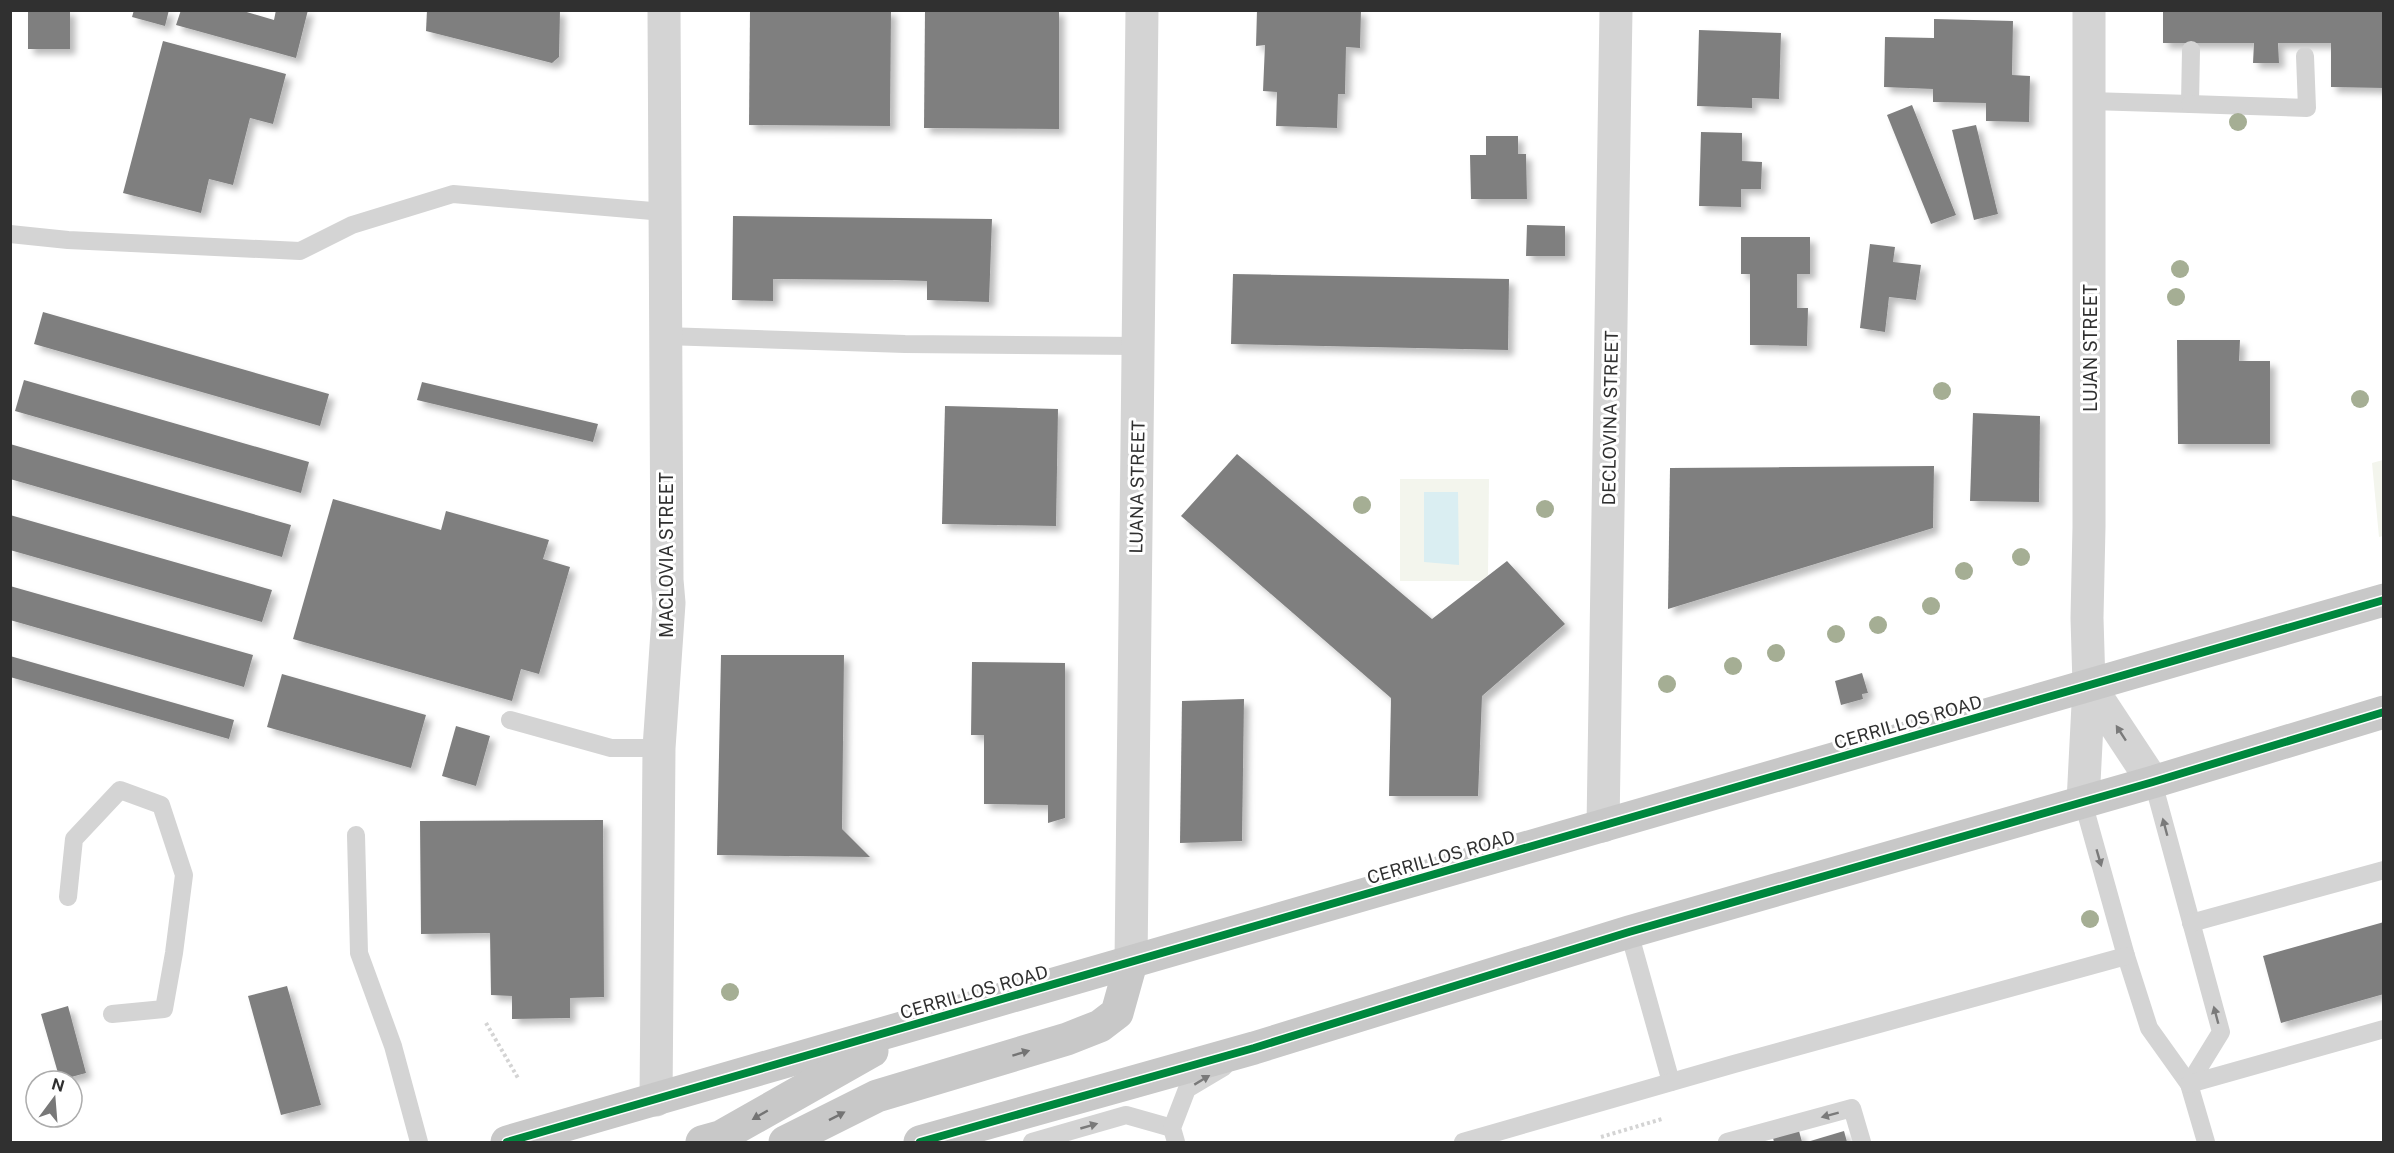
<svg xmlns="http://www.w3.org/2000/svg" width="2394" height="1153" viewBox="0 0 2394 1153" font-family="'Public Sans',sans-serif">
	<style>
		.green { fill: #f3f5ed }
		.water { fill: #daeef2 }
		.building { fill: #7f7f7f; filter: url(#shadow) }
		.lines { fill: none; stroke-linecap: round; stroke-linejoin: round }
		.path { stroke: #d4d4d4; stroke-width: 4; stroke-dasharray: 3 3; stroke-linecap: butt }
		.service { stroke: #d4d4d4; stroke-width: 18 }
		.minor { stroke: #d4d4d4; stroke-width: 33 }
		.primary { stroke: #c8c8c8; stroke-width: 33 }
		.cycleway-casing { stroke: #fff; stroke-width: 11 }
		.cycleway { stroke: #00873e; stroke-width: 8 }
		.tree { fill: #a5ae94 }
		.oneway { fill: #7a7a7a }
		.oneway2 { fill: #747474 }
		.labels { text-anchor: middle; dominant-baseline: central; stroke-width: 6; stroke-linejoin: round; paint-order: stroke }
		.street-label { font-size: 18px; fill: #303030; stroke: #fff }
	</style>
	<defs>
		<filter id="shadow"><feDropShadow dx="5.5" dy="5.5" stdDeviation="3" flood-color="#0004"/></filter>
	</defs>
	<rect width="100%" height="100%" fill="#fff"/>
	<g class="green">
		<path d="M2383,460v76l-4,1 -7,-74z"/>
		<path d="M1400,479h89l-1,96 -7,6h-81z"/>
	</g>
	<path class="water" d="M1424,492h34l1,73 -35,-3z"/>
	<g class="building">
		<rect x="28" y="10" width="42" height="39"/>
		<path d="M134,10h35l-4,16 -33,-9z"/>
		<path d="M181,10h59l34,10 2,-10h32l-12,48 -120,-33z"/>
		<path d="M427,10h133l-1,47 -7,6 -126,-32z"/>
		<path d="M750,10h141l-1,116 -141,-1z"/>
		<path d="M925,10h134v119l-135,-1z"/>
		<path d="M1257,10h104l-1,38 -14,-1 -1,47h-7l-1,34 -61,-2 1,-34 -14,-1 2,-46 -9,1z"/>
		<path d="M2163,10h221v78l-53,-1v-44h-53l1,20h-26l1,-20h-91z"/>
		<path d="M1934,19l79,2 -1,54 18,1 -1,46 -43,-1v-18l-53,-1v-13l-49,-2 1,-50 49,1z"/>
		<path d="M1699,30l82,3 -2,66 -27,-1v10l-55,-2z"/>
		<path d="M163,41l123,33 -13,50 -23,-6 -17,67 -24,-6 -8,34 -78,-20z"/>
		<path d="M1912,105l44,110 -25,9 -44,-109z"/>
		<path d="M1976,125l22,89 -24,6 -22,-90z"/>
		<path d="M1701,132l41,1v28l20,1 -1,27h-20v18l-42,-1z"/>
		<path d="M1486,136h32v18h8l1,45h-56l-1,-44h16z"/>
		<path d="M733,216l259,3 -3,83 -62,-2v-19l-35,-1 -119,-1v22l-41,-1z"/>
		<path d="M1527,225l38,1v30h-39z"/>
		<path d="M1741,237h69v37h-13v34h11l-1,38 -57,-1v-71h-9z"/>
		<path d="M1870,244l25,3 -2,15 28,3 -5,35 -27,-3 -4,35 -25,-4z"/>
		<path d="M1233,274l276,5 -1,71 -277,-6z"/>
		<path d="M43,312l286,82 -9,32 -286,-82z"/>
		<path d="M2177,340h63l-1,21h31v83h-92z"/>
		<path d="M24,380l285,82 -8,31 -286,-82z"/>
		<path d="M422,382l176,42 -5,18 -176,-42z"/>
		<path d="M945,406l113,3 -2,117 -114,-2z"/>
		<path d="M1973,413l67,3 -1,86 -69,-1z"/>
		<path d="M10,444l281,81 -9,32 -272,-78z"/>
		<path d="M1237,454l195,165 75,-58 58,63 -83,72 -4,100h-89l2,-98 -210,-182z"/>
		<path d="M1934,466l-1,62 -265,81 2,-141z"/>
		<path d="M333,499l108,31 5,-19 103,29 -6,19 27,8 -31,107 -18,-5 -9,32 -219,-62z"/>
		<path d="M10,515l262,75 -10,32 -252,-72z"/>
		<path d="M10,586l243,69 -9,32 -234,-67z"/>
		<path d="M721,655h123l-2,174 28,28 -153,-2z"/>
		<path d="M10,656l224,64 -5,19 -219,-62z"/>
		<path d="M972,662l93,1v155l-17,5v-18l-64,-1v-69h-13z"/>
		<path d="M1862,673l6,20 -6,1 1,5 -22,6 -6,-24z"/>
		<path d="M282,674l144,41 -15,53 -144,-41z"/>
		<path d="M1244,699l-2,142 -62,2 2,-142z"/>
		<path d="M456,726l34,10 -14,50 -34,-10z"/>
		<path d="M603,820l1,177 -34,1v20l-58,1v-23l-21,-1 -1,-62 -69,1 -1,-113z"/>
		<path d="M2384,922v72l-103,29 -18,-67z"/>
		<path d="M287,986l34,119 -40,10 -33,-119z"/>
		<path d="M68,1006l18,67 -26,7 -19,-66z"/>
		<path d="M1799,1131l3,11h-28l-1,-4z"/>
		<path d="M1844,1131l3,11h-40z"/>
	</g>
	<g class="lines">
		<g class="path">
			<path d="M486,1023l32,55"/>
			<path d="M1601,1137l61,-18"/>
		</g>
		<g class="service">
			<path d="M2090,101l100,3 1,-54"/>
			<path d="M2190,104l117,4 -2,-52"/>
			<path d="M10,234l58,6 232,11 52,-26 101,-31 211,18"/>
			<path d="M665,336l240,8 233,2"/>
			<path d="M510,720l101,28h48"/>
			<path d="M2153,782l68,250 -32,52"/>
			<path d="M2083,802l43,154 23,72 40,56 17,58"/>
			<path d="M356,835l3,118 34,93 26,96"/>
			<path d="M68,897l6,-58 46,-49 41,15 23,70 -10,78 -10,56 -52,5"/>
			<path d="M2191,923l193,-53"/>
			<path d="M1629,932l42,150"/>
			<path d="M2189,1084l195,-55"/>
			<path d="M1032,1142l94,-27 46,13"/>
			<path d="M1176,1142l-4,-14 15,-39 37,-22"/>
			<path d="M1463,1142l271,-78 392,-108"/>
			<path d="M1727,1142l125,-34 10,34"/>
		</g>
		<g class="minor">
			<path d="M2089,10v517l-2,91 2,67"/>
			<path d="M2083,802l6,-117 64,97"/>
			<path d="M1603,826l13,-816"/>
			<path d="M1131,963l11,-953"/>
			<path d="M656,1100l3,-352 10,-145 -2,-23 -3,-570"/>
		</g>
		<g class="primary">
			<path d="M507,1142l1877,-542"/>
			<path d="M702,1142l18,-5 152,-86"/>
			<path d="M785,1142l92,-46 190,-57 33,-13 17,-13 14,-50"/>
			<path d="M920,1142l334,-94 375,-116 524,-150 231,-70"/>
		</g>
		<g class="cycleway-casing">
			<g id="cycleway">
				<path d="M507,1142l1877,-542"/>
				<path d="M920,1142l334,-94 375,-116 524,-150 231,-70"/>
			</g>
		</g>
		<use href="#cycleway" class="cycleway"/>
	</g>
	<g class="tree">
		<circle cx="2238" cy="122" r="9"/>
		<circle cx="2180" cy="269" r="9"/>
		<circle cx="2176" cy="297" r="9"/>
		<circle cx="1942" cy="391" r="9"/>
		<circle cx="2360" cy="399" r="9"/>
		<circle cx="1362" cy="505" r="9"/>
		<circle cx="1545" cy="509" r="9"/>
		<circle cx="2021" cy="557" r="9"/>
		<circle cx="1964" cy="571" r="9"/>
		<circle cx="1931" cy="606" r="9"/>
		<circle cx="1878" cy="625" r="9"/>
		<circle cx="1836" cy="634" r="9"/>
		<circle cx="1776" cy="653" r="9"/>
		<circle cx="1733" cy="666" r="9"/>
		<circle cx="1667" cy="684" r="9"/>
		<circle cx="2090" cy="919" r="9"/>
		<circle cx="730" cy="992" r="9"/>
	</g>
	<defs><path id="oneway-solid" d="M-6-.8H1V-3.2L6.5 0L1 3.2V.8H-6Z" transform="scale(1.5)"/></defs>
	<g class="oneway">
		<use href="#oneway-solid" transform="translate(2121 733) rotate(-123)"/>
		<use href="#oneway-solid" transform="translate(2165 827) rotate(-105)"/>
		<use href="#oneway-solid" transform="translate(2099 858) rotate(74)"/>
		<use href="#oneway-solid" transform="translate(2216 1015) rotate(-105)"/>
		<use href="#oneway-solid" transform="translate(1202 1080) rotate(-31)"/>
		<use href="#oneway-solid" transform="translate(1830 1115) rotate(165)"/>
		<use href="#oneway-solid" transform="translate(1089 1126) rotate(-16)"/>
	</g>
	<g class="oneway2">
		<use href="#oneway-solid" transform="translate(1021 1053) rotate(-17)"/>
		<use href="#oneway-solid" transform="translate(760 1115) rotate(150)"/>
		<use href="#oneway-solid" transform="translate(837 1116) rotate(-27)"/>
	</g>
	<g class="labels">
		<g class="street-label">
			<text transform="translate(2090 348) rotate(-90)">LUJAN STREET</text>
			<text transform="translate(1610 418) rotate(-89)">DECLOVINA STREET</text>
			<text transform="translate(1137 487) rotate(-89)">LUANA STREET</text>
			<text transform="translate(666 555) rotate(-90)">MACLOVIA STREET</text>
			<text transform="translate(1908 722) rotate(-16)">CERRILLOS ROAD</text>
			<text transform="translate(1441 857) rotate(-16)">CERRILLOS ROAD</text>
			<text transform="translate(974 992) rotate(-16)">CERRILLOS ROAD</text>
		</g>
	</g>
	<rect width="2394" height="1153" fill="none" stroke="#303030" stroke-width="24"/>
	<g transform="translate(54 1099) rotate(16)"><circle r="28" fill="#ffffff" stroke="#acacac" stroke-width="1.5"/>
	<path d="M0-4.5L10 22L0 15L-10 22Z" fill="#787878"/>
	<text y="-9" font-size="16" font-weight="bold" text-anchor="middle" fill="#303030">N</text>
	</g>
</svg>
